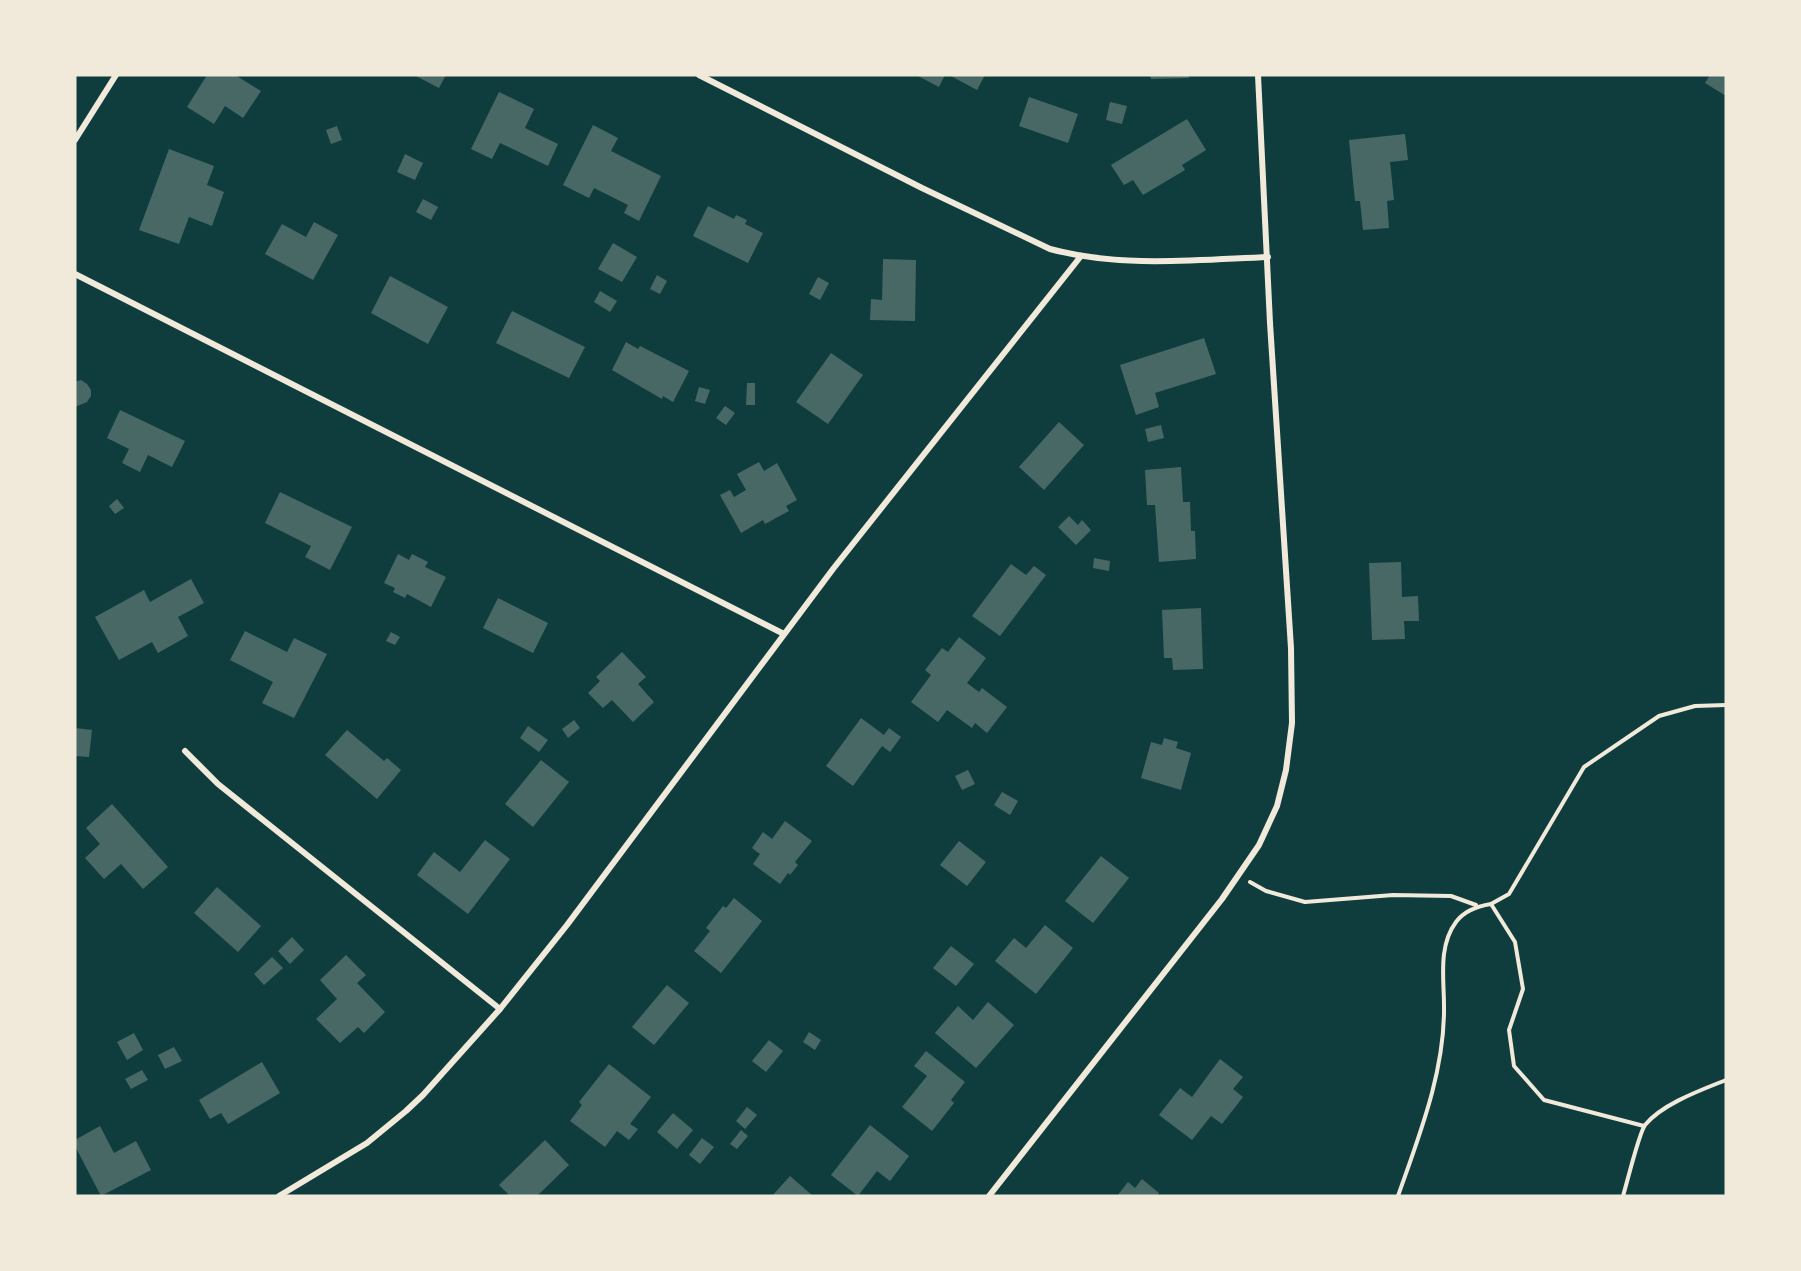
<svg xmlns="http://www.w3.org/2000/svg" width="1801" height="1271" viewBox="0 0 1801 1271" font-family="Figtree,sans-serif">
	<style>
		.building { fill: #486865 }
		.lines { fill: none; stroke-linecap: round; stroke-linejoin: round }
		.path { stroke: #f1e9da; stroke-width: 4 }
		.minor { stroke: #f1e9da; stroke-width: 6 }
	</style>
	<rect width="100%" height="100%" fill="#0f3d3e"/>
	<g class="building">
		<path d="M207,75h28l26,16 -18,27 -18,-12 -11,18 -27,-17z"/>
		<path d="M414,75h32l-7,13z"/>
		<path d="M916,75h29l-6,12z"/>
		<path d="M949,75h36l-8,15z"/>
		<path d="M1150,75h39v3l-38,1z"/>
		<path d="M1710,75h16v21l-21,-13z"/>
		<path d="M499,92l35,17 -9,19 33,16 -10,22 -48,-23 -8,16 -21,-10z"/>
		<path d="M1029,97l49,17 -10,29 -49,-17z"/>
		<path d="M1110,102l17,4 -5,18 -16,-4z"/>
		<path d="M1187,119l19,31 -24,15 3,5 -42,25 -10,-15 -9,5 -13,-20z"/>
		<path d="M593,125l25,13 -7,13 50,25 -22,45 -15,-8 4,-8 -34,-17 -5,10 -26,-13z"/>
		<path d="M337,126l5,14 -11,4 -5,-14z"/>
		<path d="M1405,134l3,26 -18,2 4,38 -7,1 2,27 -26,2 -3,-29h-5l-6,-61z"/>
		<path d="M169,149l45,17 -7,19 17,7 -12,34 -23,-9 -10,27 -40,-14z"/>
		<path d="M405,154l18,9 -8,17 -18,-8z"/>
		<path d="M423,199l15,8 -7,13 -15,-8z"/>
		<path d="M708,206l26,13 2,-4 11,5 -2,4 18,9 -15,30 -55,-27z"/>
		<path d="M314,222l24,13 -25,45 -48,-26 17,-30 24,13z"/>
		<path d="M613,243l24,14 -15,25 -24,-13z"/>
		<path d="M883,259l33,1 -1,61 -45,-1 1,-21 11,1z"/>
		<path d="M657,275l10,6 -7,13 -10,-5z"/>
		<path d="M390,276l58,31 -20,37 -57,-31z"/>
		<path d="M818,277l11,6 -9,17 -11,-6z"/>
		<path d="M600,291l17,10 -7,11 -16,-10z"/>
		<path d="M512,311l73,36 -16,31 -73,-35z"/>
		<path d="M1204,338l12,36 -61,19 4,14 -23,8 -16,-50z"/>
		<path d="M626,342l12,7 2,-3 49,25 -16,31 -10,-6 -1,3 -50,-29z"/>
		<path d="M831,353l32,22 -35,49 -32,-22z"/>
		<path d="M81,380l6,4 4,6v6l-4,6 -12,5v-25z"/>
		<path d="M747,383h8v22h-9z"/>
		<path d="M699,387l11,3 -5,14 -10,-3z"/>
		<path d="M725,406l10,7 -9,12 -10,-7z"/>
		<path d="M120,410l65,31 -13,26 -24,-12 -8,17 -18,-9 7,-14 -22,-11z"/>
		<path d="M1059,422l25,23 -40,45 -25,-23z"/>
		<path d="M1161,425l3,13 -16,4 -3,-13z"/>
		<path d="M759,462l5,9 13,-8 20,37 -11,6 3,5 -24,13 -2,-4 -22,13 -21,-38 10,-5 4,7 12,-7 -9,-16z"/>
		<path d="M1181,467l2,35h7l1,29h4l1,28 -37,3 -4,-57h-8l-2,-35z"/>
		<path d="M280,492l72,35 -22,43 -25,-13 6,-11 -46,-23z"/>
		<path d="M117,499l7,9 -9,6 -6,-8z"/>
		<path d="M1069,516l9,9 4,-5 9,10 -15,15 -18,-18z"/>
		<path d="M398,554l11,6 3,-6 16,8 -3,5 21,10 -15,30 -24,-13 -2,4 -12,-6 2,-4 -11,-5z"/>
		<path d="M1094,558l16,3 -1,10 -16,-3z"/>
		<path d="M1401,562l1,35 16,-1 1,25h-15l1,18 -33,1 -3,-77z"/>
		<path d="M1011,564l15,11 8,-9 12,9 -46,61 -28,-20z"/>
		<path d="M191,579l13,24 -26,14 10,19 -30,17 -6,-11 -33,18 -24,-43 49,-27 6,12z"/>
		<path d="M498,598l50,25 -15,30 -50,-25z"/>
		<path d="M1201,608l2,61 -30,1 -1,-12h-8l-2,-48z"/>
		<path d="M245,631l42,21 7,-14 33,16 -33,64 -32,-15 11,-21 -43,-22z"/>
		<path d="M391,632l9,5 -5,8 -9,-4z"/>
		<path d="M959,637l27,21 -19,25 12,9 3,-4 25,19 -20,26 -12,-10 -3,5 -25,-18 -9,12 -27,-20 20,-27 -6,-5 17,-22 6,4z"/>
		<path d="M622,652l24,25 -8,7 16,18 -21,20 -21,-22 -9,8 -15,-15 12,-12 -4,-4z"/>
		<path d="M861,718l23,17 5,-7 12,9 -11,15 -8,-6 -29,40 -27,-20z"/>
		<path d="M574,720l6,8 -12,10 -6,-9z"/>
		<path d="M528,726l20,14 -9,12 -19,-14z"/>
		<path d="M75,728l17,2 -3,27 -14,-1z"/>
		<path d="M347,730l37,31 3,-3 14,12 -24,29 -52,-44z"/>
		<path d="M1164,738l14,4 -2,6 15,5 -10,37 -40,-12 10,-36 11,3z"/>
		<path d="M541,760l28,22 -36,45 -28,-23z"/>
		<path d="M968,770l7,14 -13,6 -7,-14z"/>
		<path d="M1002,792l16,9 -8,14 -16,-10z"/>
		<path d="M112,804l56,63 -25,22 -22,-25 -17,15 -19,-21 15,-14 -14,-16z"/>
		<path d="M785,821l27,20 -17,21 3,3 -8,10 -2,-2 -8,11 -27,-20 7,-10 -8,-6 11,-16 9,7z"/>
		<path d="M485,840l25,19 -42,55 -51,-39 17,-23 26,20z"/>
		<path d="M959,841l27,21 -19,24 -27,-21z"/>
		<path d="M1101,856l28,22 -36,45 -28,-22z"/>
		<path d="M217,887l44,39 -23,26 -44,-39z"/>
		<path d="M734,898l28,23 -41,52 -27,-22 16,-20 -4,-3 17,-22 3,2z"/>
		<path d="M1045,925l28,23 -37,46 -41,-33 19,-23 12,10z"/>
		<path d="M292,937l12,13 -14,14 -12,-13z"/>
		<path d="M951,946l23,18 -18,22 -23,-18z"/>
		<path d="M346,955l20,20 -9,8 28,29 -21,21 -6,-6 -18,16 -24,-24 21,-20 -17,-19z"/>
		<path d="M272,957l11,11 -19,17 -10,-11z"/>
		<path d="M667,985l22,18 -35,42 -22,-18z"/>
		<path d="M988,1002l26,23 -38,43 -41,-35 23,-27 15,14z"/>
		<path d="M809,1032l12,8 -6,10 -12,-8z"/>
		<path d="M134,1033l9,17 -16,10 -10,-18z"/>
		<path d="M769,1040l14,11 -17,21 -14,-11z"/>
		<path d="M174,1047l8,14 -17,8 -7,-14z"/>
		<path d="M926,1051l39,31 -14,18 3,3 -22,28 -30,-24 25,-31 -13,-10z"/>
		<path d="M1220,1059l23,18 -10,12 10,8 -21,27 -11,-8 -19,24 -33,-25 21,-27 12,9z"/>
		<path d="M262,1062l18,31 -52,31 -7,-11 -11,6 -11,-19z"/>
		<path d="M609,1064l42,33 -21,27 8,5 -9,11 -12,-9 -12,16 -35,-26 12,-16 -3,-3z"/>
		<path d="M142,1070l6,10 -17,9 -6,-10z"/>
		<path d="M747,1107l10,8 -12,14 -9,-8z"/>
		<path d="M673,1113l20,17 -16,19 -20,-17z"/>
		<path d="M870,1125l39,31 -19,25 -13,-10 -19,25 -27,-21z"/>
		<path d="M100,1126l14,27 22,-12 15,29 -50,26 -26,-50v-6z"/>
		<path d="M741,1130l7,6 -11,13 -7,-5z"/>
		<path d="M702,1138l12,9 -14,17 -11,-9z"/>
		<path d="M545,1140l24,25 -32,31h-27l-11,-11z"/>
		<path d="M790,1176l23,20h-41z"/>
		<path d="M1142,1179l17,14 -2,3h-40l11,-14 7,6z"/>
	</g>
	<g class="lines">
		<g class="path">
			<path d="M1250,882l16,9 39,11 88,-7 58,1 25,9"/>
			<path d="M1491,904l18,-10 75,-127 75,-51 36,-10 31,-1"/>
			<path d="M1398,1196c21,-60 47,-125 46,-190 0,-27 -6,-60 12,-84 8,-11 22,-16 35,-18l24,38 8,47 -14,41 5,36 30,34 100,26"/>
			<path d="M1623,1196c4,-13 16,-63 22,-71 17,-21 56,-35 81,-45"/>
		</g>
		<g class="minor">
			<path d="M699,75l223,113 128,61c70,19 146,11 218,8"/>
			<path d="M75,140l41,-65"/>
			<path d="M75,274l709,360"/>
			<path d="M185,751l33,33 282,225"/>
			<path d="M279,1196l88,-53 39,-32 17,-16 77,-86 67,-84 266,-356 248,-313"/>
			<path d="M989,1196l233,-297 37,-54 18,-39 9,-36 6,-47 -1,-75 -21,-325 -12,-248"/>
		</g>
	</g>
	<rect width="1801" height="1271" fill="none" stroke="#f1e9da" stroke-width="153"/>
</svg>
